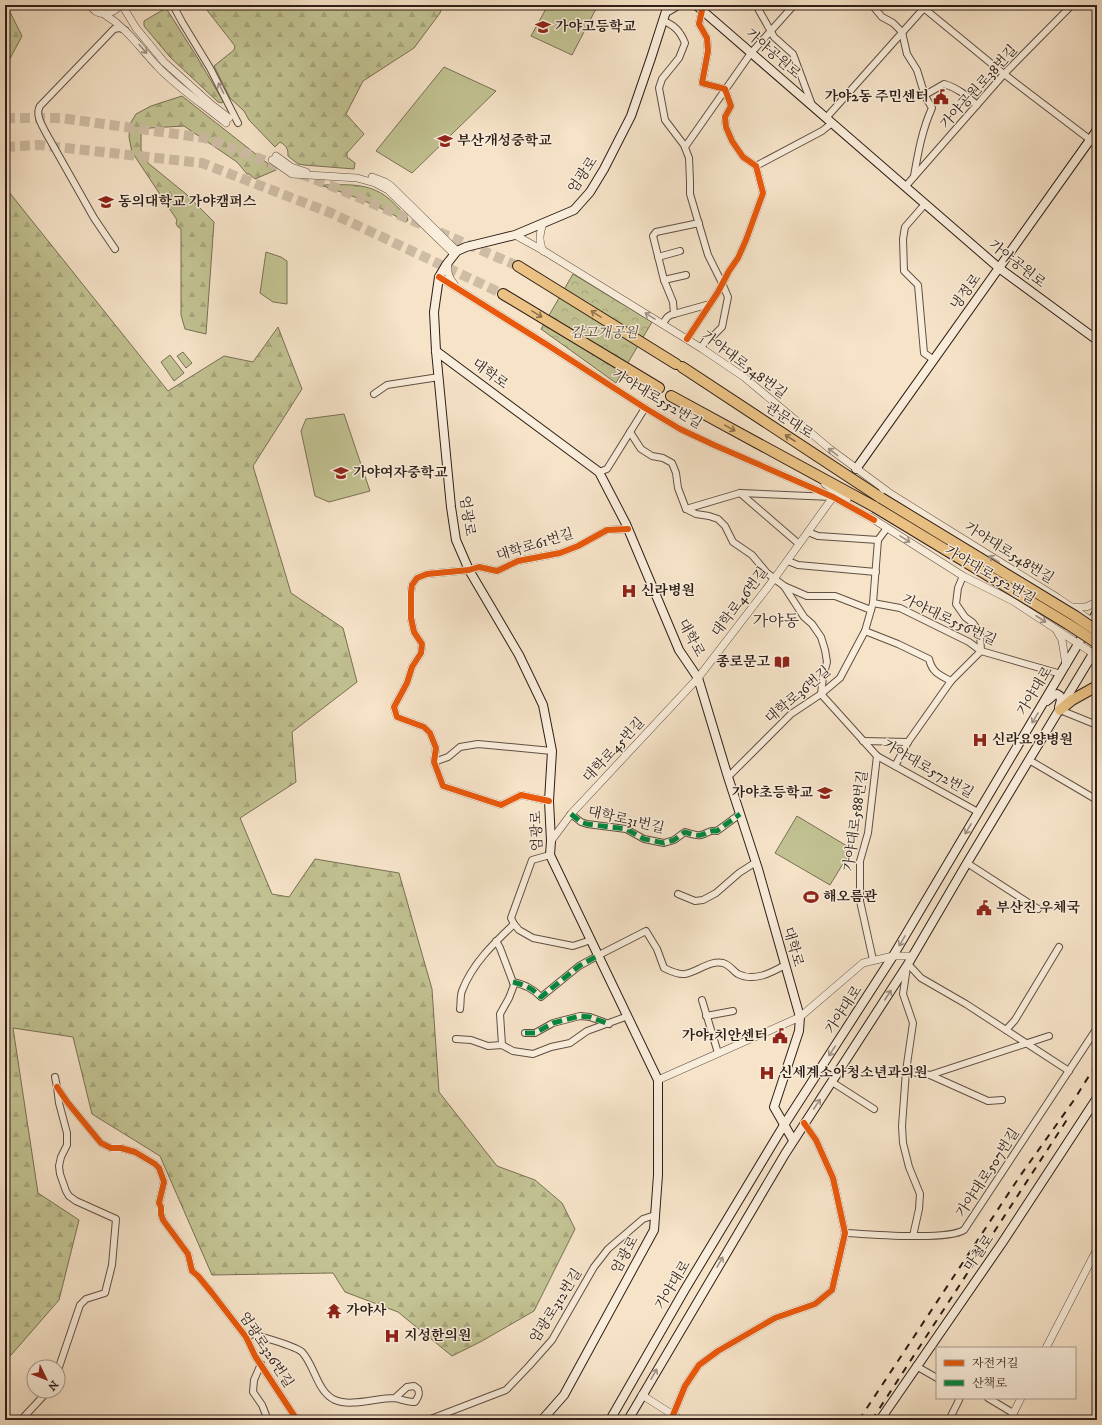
<svg xmlns="http://www.w3.org/2000/svg" width="1102" height="1425" viewBox="0 0 1102 1425" font-family="'IM FELL DW Pica','Noto Serif KR',serif">
	<style>
		.grass { fill: #c2c292; stroke: #787054 }
		.forest { fill: url(#forest-firs); stroke: #787054 }
		.park { fill: url(#park-crowns); stroke: #787054 }
		.lines { fill: none; stroke-linecap: round; stroke-linejoin: round }
		.trunk-tunnel { stroke: #cebca5; stroke-width: 10; stroke-dasharray: 10 5; stroke-linecap: butt }
		.minor-casing { stroke: #604f43; stroke-width: 8 }
		.tertiary-casing { stroke: #604f43; stroke-width: 8 }
		.secondary-casing { stroke: #2e1e17; stroke-width: 10 }
		.trunk-casing { stroke: #2e1e17; stroke-width: 12 }
		.minor { stroke: #f9eddb; stroke-width: 6 }
		.tertiary { stroke: #f9eddb; stroke-width: 7 }
		.secondary { stroke: #f9eddb; stroke-width: 8 }
		.trunk { stroke: #ebc284; stroke-width: 10 }
		.rail { stroke: #2e1e17; stroke-width: 2; stroke-dasharray: 7 7; stroke-linecap: butt }
		.trunk-bridge-casing { stroke: #2e1e17; stroke-width: 12; stroke-linecap: butt }
		.trunk-bridge { stroke: #ebc284; stroke-width: 10 }
		.quiet { stroke: #00873e; stroke-width: 5; stroke-dasharray: 10 5; stroke-linecap: butt }
		.cycleway-casing { stroke: #f9eddb; stroke-width: 8 }
		.cycleway { stroke: #e8590c; stroke-width: 6 }
		.oneway { stroke: #9e9083 }
		.oneway2 { stroke: #8c704e }
		.labels { text-anchor: middle; dominant-baseline: central; stroke-width: 3; stroke-linejoin: round; paint-order: stroke }
		.poi-label { font-size: 14px; font-weight: bold; fill: #2e1e17; stroke: #f9eddb; text-anchor: start }
		.street-label { font-size: 14px; fill: #2e1e17; stroke: #f9eddb }
		.park-label { font-size: 14px; font-style: italic; fill: #5a4f3c; stroke: #f9eddb }
		.quarter-label { font-size: 16px; fill: #2e1e17; stroke: #f9eddb }
	</style>
	<defs>
		<pattern id="forest-firs" width="22" height="20" patternUnits="userSpaceOnUse"><rect width="22" height="20" fill="#c2c292"/><path d="M5 1l3.5 6h-7zM16 11l3.5 6h-7z" fill="#a7a67d"/></pattern>
		<pattern id="park-crowns" width="20" height="18" patternUnits="userSpaceOnUse"><rect width="20" height="18" fill="#c2c292"/><path d="M2 6a3 3 0 1 1 6 0M12 15a3 3 0 1 1 6 0" fill="none" stroke="#a7a67d"/></pattern>
	</defs>
	<rect width="100%" height="100%" fill="#f6e3c8"/>
	<filter id="stains"><feTurbulence type="fractalNoise" baseFrequency=".005" numOctaves="4"/><feColorMatrix values="0 0 0 0 .2 0 0 0 0 .09 0 0 0 0 .02 0 0 0 .5 -.17"/></filter>
	<radialGradient id="worn" r=".72"><stop offset=".6" stop-color="#630" stop-opacity="0"/><stop offset="1" stop-color="#630" stop-opacity=".3"/></radialGradient>
	<g class="grass">
		<path d="M548,5h50l-26,50 -41,-19z"/>
		<path d="M444,67l52,24 -84,82 -36,-22z"/>
		<path d="M266,252l15,5 6,4v43l-14,-2 -13,-9z"/>
		<path d="M183,352l9,11 -6,5 -9,-12z"/>
		<path d="M170,355l14,18 -10,8 -13,-19z"/>
		<path d="M344,414l26,77 -41,11 -14,-6 -14,-65 5,-12z"/>
		<path d="M797,816l55,33 -22,36 -55,-32z"/>
	</g>
	<g class="forest">
		<path d="M203,5h240l-3,8 -26,35 -51,33 -17,33 18,20 -17,19v4l8,6 -1,6 -50,-4 -6,-1 -10,-8c0,-7 -1,-10 -8,-14l-5,5 -26,-27 -5,-9 -14,-13 -16,-32 20,-16 1,-4z"/>
		<path d="M5,7l4,3 13,26 -17,32z"/>
		<path d="M166,8l31,49 26,44 -1,2 -4,-1 -48,-45 -26,-31v-5z"/>
		<path d="M182,96l94,74 -21,9 -6,-5h-2l-10,-12 -53,-36 -34,2 -9,5v17l7,13 38,31 28,28 -8,112 -21,-5 -4,-14v-86l-3,-2 -2,-3 1,-4 -45,-68 -3,-15 1,-13 6,-10 15,-8z"/>
		<path d="M320,185c22,0 45,-3 64,10 9,6 16,15 23,22l1,3 -2,2c-26,-16 -57,-28 -86,-37z"/>
		<path d="M5,187l163,204 56,-35 29,6 25,-35 24,62 -49,77 38,127 52,35 14,54 -65,50 4,50 -56,36 32,76 17,3 26,-38 84,14 33,116 7,103 58,74 38,14 27,23 13,26 -41,82 -52,30 -30,15 -54,-44 -53,-20 -12,-19 -121,2 -52,-119 -68,-42 -19,-77 -60,-9 25,165 41,27 -20,80 -47,54 -7,6z"/>
	</g>
	<path class="park" d="M573,274l79,48 -36,61 -75,-54z"/>
	<g class="lines">
		<g class="trunk-tunnel">
			<path d="M5,118h56l144,20 77,29"/>
			<path d="M5,147l34,-2 163,18 129,50 172,81"/>
			<path d="M301,174l38,15 179,77"/>
		</g>
		<g class="minor-casing">
			<g id="minor">
				<path d="M173,5l9,17 28,46 28,55"/>
				<path d="M756,5l18,32 19,17 19,51"/>
				<path d="M872,5l10,12 11,6 9,9 5,22 10,16 8,26 7,12c-10,22 -14,45 -18,68"/>
				<path d="M920,5l84,69 93,71"/>
				<path d="M664,21c11,5 16,10 21,22l-6,15 -17,21 -3,9 6,32 19,25 5,13 1,23v13l18,61 14,28 6,14 -6,30 -8,8 -7,4 -6,9"/>
				<path d="M925,95l19,-11c14,4 23,12 33,21"/>
				<path d="M826,118l98,-110"/>
				<path d="M685,147l66,-94 43,-48"/>
				<path d="M756,166l66,-35 10,-8"/>
				<path d="M905,187l99,-113 68,-69"/>
				<path d="M925,204l-20,23 -2,12 1,32 14,14 6,68 10,7"/>
				<path d="M115,249l-21,-31 -48,-85c-4,-8 -11,-18 -6,-27l74,-77 6,-1 5,2"/>
				<path d="M658,257l22,-6"/>
				<path d="M664,280l22,-5"/>
				<path d="M674,314l36,-10"/>
				<path d="M663,324c3,-6 5,-9 11,-10l-1,-12 -9,-22 -11,-44 3,-4 43,-9"/>
				<path d="M1092,337l5,-7"/>
				<path d="M687,339l31,-47 11,-21 9,-13 8,-18 17,-47 -7,-27 -13,-9 -11,-16 -6,-14 -1,-10 6,-11 -6,-17 -23,-6 6,-32 -1,-13 -8,-14 3,-14"/>
				<path d="M374,394l13,-9 52,-8"/>
				<path d="M630,432l11,17 11,7 11,2 9,5 4,10 2,15 8,21 10,5 13,2 9,3 7,7 8,16 19,13 15,18 17,13 23,10h28l36,14"/>
				<path d="M599,472l8,-3 38,-61"/>
				<path d="M740,493l59,51"/>
				<path d="M686,509l54,-16 92,4"/>
				<path d="M808,532l10,4 60,4"/>
				<path d="M788,561l10,4 78,7"/>
				<path d="M784,586l20,31 8,7 9,13 4,13 2,12 -4,15 -2,17 56,62 101,56"/>
				<path d="M873,603l27,5 69,34 12,9 80,23"/>
				<path d="M865,631l33,13 31,15c3,13 10,16 22,22"/>
				<path d="M1060,710l37,15"/>
				<path d="M863,741l45,1"/>
				<path d="M1029,760l68,40"/>
				<path d="M434,762l14,-5 12,-10 18,-3 74,7"/>
				<path d="M895,766l13,-24 43,-61 30,-30 -1,-18 -7,-10 -8,-6 -9,-13 2,-16 5,-12"/>
				<path d="M728,777l63,-63 30,-20 19,-16 25,-47 8,-28 5,-63 9,-12"/>
				<path d="M549,801l-28,-6 -20,10 -58,-19 -9,-24 2,-14 -6,-15 -6,-6 -27,-10 -3,-10 13,-24 5,-16 9,-14 1,-9 -8,-12 -3,-14v-26l1,-7 5,-7 10,-4 42,-4 10,-3 18,4 21,-10 42,-8 18,-7 29,-16 21,-1"/>
				<path d="M571,814l10,8 6,2 39,5 18,10 20,4 10,-3 11,-8c6,2 11,4 16,3 8,-2 7,-5 16,-4l23,-17"/>
				<path d="M550,855l-18,5 -21,58 3,6 5,6 14,8 40,8 18,-6"/>
				<path d="M967,863l71,46"/>
				<path d="M678,894l17,7 8,-1 13,-7 23,-20 17,-11"/>
				<path d="M496,941l4,7 14,37 -5,13 -9,16 2,31"/>
				<path d="M873,960l-13,-59v-40l8,-28 9,-77"/>
				<path d="M908,964l13,14 45,26 103,67"/>
				<path d="M907,967l-4,27 10,29 -7,48 -4,55 1,17 6,24 11,27 -1,15 -6,27"/>
				<path d="M513,982c12,3 19,6 28,15l38,-31 20,-11 47,-24 11,18 7,19c6,3 14,7 21,6 12,-2 25,-14 38,-11 7,2 10,8 15,11 16,8 33,-1 47,-9"/>
				<path d="M702,1000l16,53"/>
				<path d="M460,1009c1,-6 0,-13 2,-18 10,-27 32,-48 52,-67"/>
				<path d="M706,1016l27,-5"/>
				<path d="M1006,1030l9,-10 44,-73"/>
				<path d="M525,1033h10l18,-10 27,-7 10,1 19,7"/>
				<path d="M456,1039l15,1 17,6 14,-1 11,6 20,3 18,-7 19,-4 17,-12 41,-15"/>
				<path d="M906,1071l24,4 58,26 14,-1"/>
				<path d="M930,1075l119,-39"/>
				<path d="M55,1077l2,10 2,16 8,30v12l-6,12 -2,9 1,8 6,17 3,5 7,5 40,18 -4,46 -7,28 -19,6 -6,6 -22,65"/>
				<path d="M832,1082l42,27"/>
				<path d="M57,1087l11,16 33,40 10,5h10l14,4 20,12 4,4 5,14 -5,21 2,4v7l2,6 25,34 4,17 6,5 14,17 34,44 9,19 42,64"/>
				<path d="M845,1233c25,1 101,8 119,-3l133,-202"/>
				<path d="M246,1337l7,-3c11,4 41,11 49,18 13,14 15,40 33,48 16,7 41,-2 59,-2 7,1 13,4 21,4 3,-5 5,-7 3,-13l-4,-3 -7,1 -12,11"/>
				<path d="M261,1364l-7,16 -1,12 9,13 6,15"/>
				<path d="M916,1366l21,12"/>
				<path d="M988,1398l25,15"/>
				<path d="M21,1420l27,-29"/>
				<path d="M428,1420l78,-30 23,-24 23,-26 42,-73 14,-18 35,-30 12,-4"/>
				<path d="M671,1420l14,-34 14,-21 19,-14 57,-33 40,-14 17,-14 13,-57 -12,-55 -17,-38 -12,-17"/>
				<path d="M949,1420l10,-20"/>
			</g>
		</g>
		<g class="tertiary-casing">
			<g id="tertiary">
				<path d="M90,5c7,12 22,11 30,0"/>
				<path d="M122,5l14,23 28,34 48,43 17,13"/>
				<path d="M104,14c24,15 35,33 54,53 20,21 46,38 68,56"/>
				<path d="M276,156l15,11 15,5"/>
				<path d="M272,160l20,14 65,4 18,5 13,7 66,64"/>
				<path d="M372,177l13,5 6,4 66,65"/>
				<path d="M515,235l29,16 157,97 43,29 86,72 57,42"/>
				<path d="M543,251c-5,-10 -3,-18 0,-28"/>
				<path d="M448,262c-1,9 0,15 6,22"/>
				<path d="M439,277l110,69 96,62 35,21 34,16 119,52 41,23"/>
				<path d="M825,484l22,16"/>
				<path d="M883,489l175,109 39,27"/>
				<path d="M870,517l93,59 50,25 84,55"/>
				<path d="M1072,607h14l11,-5"/>
				<path d="M1057,631l5,9 4,25"/>
				<path d="M551,841l20,-27 127,-136 76,-99 59,-82"/>
				<path d="M658,1080l142,-63 63,-54 30,-7h19"/>
				<path d="M1046,1348l51,-99"/>
				<path d="M642,1395l39,25"/>
				<path d="M1010,1420l11,-22"/>
			</g>
		</g>
		<g class="secondary-casing">
			<g id="secondary">
				<path d="M696,5l303,263 98,72"/>
				<path d="M666,12l12,-7"/>
				<path d="M436,351l163,121 27,52 53,126 19,28 30,99 30,92 42,148 -1,14 -25,76 19,33"/>
				<path d="M856,469l241,-339"/>
				<path d="M1047,701l7,-6 3,-1 3,2 1,4 -2,7"/>
				<path d="M542,1420l22,-25 90,-165 4,-55v-95l-108,-225 1,-14 -2,-40 3,-50 -9,-46 -24,-50 -50,-85 -13,-30 -5,-33 -15,-156 -2,-39 5,-35 7,-12 11,-14 9,-4 49,-12 45,-19 14,-6 16,-18 14,-23 27,-53 20,-58 17,-53"/>
				<path d="M610,1420l74,-129 100,-166 109,-169 204,-344"/>
				<path d="M628,1420l157,-266 123,-190 59,-101 130,-216"/>
				<path d="M880,1420l122,-177 95,-145"/>
			</g>
		</g>
		<g class="trunk-casing">
			<g id="trunk">
				<path d="M518,266l158,98"/>
				<path d="M503,294l156,94"/>
				<path d="M682,367l199,131"/>
				<path d="M671,396l204,111"/>
				<path d="M1060,710l12,-10 25,-14"/>
			</g>
		</g>
		<use href="#minor" class="minor"/>
		<use href="#tertiary" class="tertiary"/>
		<use href="#secondary" class="secondary"/>
		<use href="#trunk" class="trunk"/>
		<g class="rail">
			<path d="M859,1420l161,-244 54,-76 23,-37"/>
			<path d="M872,1420l198,-305"/>
		</g>
		<g class="trunk-bridge-casing">
			<g id="trunk-bridge">
				<path d="M881,498l194,118 22,15"/>
				<path d="M875,507l193,117 29,19"/>
			</g>
		</g>
		<use href="#trunk-bridge" class="trunk-bridge"/>
		<g class="quiet">
			<path d="M571,814l10,8 6,2 39,5 18,10 20,4 10,-3 11,-8c6,2 11,4 16,3 8,-2 7,-5 16,-4l23,-17"/>
			<path d="M513,982c12,3 19,6 28,15l38,-31 20,-11"/>
			<path d="M525,1033h10l18,-10 27,-7 10,1 19,7"/>
		</g>
		<g class="cycleway-casing">
			<g id="cycleway">
				<path d="M439,277l110,69 96,62 35,21 34,16 119,52 41,23"/>
				<path d="M687,339l31,-47 11,-21 9,-13 8,-18 17,-47 -7,-27 -13,-9 -11,-16 -6,-14 -1,-10 6,-11 -6,-17 -23,-6 6,-32 -1,-13 -8,-14 3,-14"/>
				<path d="M549,801l-28,-6 -20,10 -58,-19 -9,-24 2,-14 -6,-15 -6,-6 -27,-10 -3,-10 13,-24 5,-16 9,-14 1,-9 -8,-12 -3,-14v-26l1,-7 5,-7 10,-4 42,-4 10,-3 18,4 21,-10 42,-8 18,-7 29,-16 21,-1"/>
				<path d="M57,1087l11,16 33,40 10,5h10l14,4 20,12 4,4 5,14 -5,21 2,4v7l2,6 25,34 4,17 6,5 14,17 34,44 9,19 42,64"/>
				<path d="M671,1420l14,-34 14,-21 19,-14 57,-33 40,-14 17,-14 13,-57 -12,-55 -17,-38 -12,-17"/>
			</g>
		</g>
		<use href="#cycleway" class="cycleway"/>
	</g>
	<defs><path id="oneway-shaft" d="M-6 0H5M1.5-3L5.5 0L1.5 3" fill="none" stroke-width="1.6" stroke-linecap="round" stroke-linejoin="round"/></defs>
	<g class="oneway">
		<use href="#oneway-shaft" transform="translate(143 49) rotate(49)"/>
		<use href="#oneway-shaft" transform="translate(221 88) rotate(-117)"/>
		<use href="#oneway-shaft" transform="translate(650 316) rotate(-148)"/>
		<use href="#oneway-shaft" transform="translate(833 452) rotate(-142)"/>
		<use href="#oneway-shaft" transform="translate(905 539) rotate(32)"/>
		<use href="#oneway-shaft" transform="translate(994 559) rotate(-148)"/>
		<use href="#oneway-shaft" transform="translate(1041 619) rotate(33)"/>
		<use href="#oneway-shaft" transform="translate(1035 718) rotate(121)"/>
		<use href="#oneway-shaft" transform="translate(968 829) rotate(120)"/>
		<use href="#oneway-shaft" transform="translate(902 941) rotate(120)"/>
		<use href="#oneway-shaft" transform="translate(888 995) rotate(-57)"/>
		<use href="#oneway-shaft" transform="translate(832 1051) rotate(123)"/>
		<use href="#oneway-shaft" transform="translate(817 1104) rotate(-56)"/>
		<use href="#oneway-shaft" transform="translate(720 1262) rotate(-60)"/>
		<use href="#oneway-shaft" transform="translate(654 1374) rotate(-60)"/>
	</g>
	<g class="oneway2">
		<use href="#oneway-shaft" transform="translate(537 314) rotate(31)"/>
		<use href="#oneway-shaft" transform="translate(596 314) rotate(-148)"/>
		<use href="#oneway-shaft" transform="translate(730 428) rotate(29)"/>
		<use href="#oneway-shaft" transform="translate(790 438) rotate(-147)"/>
	</g>
	<defs>
		<g id="school-bare" transform="scale(1.2)"><path d="M0-5L7-2L0 1L-7-2ZM-4 1L0 2.5L4 1V4Q0 6-4 4Z" fill="#8f2418" stroke="#f9eddb" stroke-width="2.5" paint-order="stroke"/></g>
		<g id="civic-bare" transform="scale(1.2)"><path d="M-.6-6.5H3V-4.5H.6V-3L4-1V1h2V6H-6V1h2V-1L-.6-3ZM-1.2 2.5V6h2.4V2.5Z" fill="#8f2418" stroke="#f9eddb" stroke-width="2.5" paint-order="stroke"/></g>
		<g id="university-bare" transform="scale(1.2)"><path d="M0-5L7-2L0 1L-7-2ZM-4 1L0 2.5L4 1V4Q0 6-4 4Z" fill="#8f2418" stroke="#f9eddb" stroke-width="2.5" paint-order="stroke"/></g>
		<g id="hospital-bare" transform="scale(1.2)"><path d="M-5-5h3v3.5h4V-5h3V5h-3V1.5h-4V5h-3Z" fill="#8f2418" stroke="#f9eddb" stroke-width="2.5" paint-order="stroke"/></g>
		<g id="library-bare" transform="scale(1.2)"><path d="M-6-4Q-3-5.5-.7-3.5V5Q-3 3-6 4ZM6-4Q3-5.5 .7-3.5V5Q3 3 6 4Z" fill="#8f2418" stroke="#f9eddb" stroke-width="2.5" paint-order="stroke"/></g>
		<g id="stadium-bare" transform="scale(1.2)"><path d="M0-5a6.5 5 0 1 0 0 10a6.5 5 0 1 0 0-10ZM-3.5-1.8h7v3.6h-7Z" fill="#8f2418" stroke="#f9eddb" stroke-width="2.5" paint-order="stroke"/></g>
		<g id="temple-bare" transform="scale(1.2)"><path d="M0-6L5-2H3V0L6.5 2.5H4V6H1.5V3h-3V6H-4V2.5H-6.5L-3 0V-2H-5Z" fill="#8f2418" stroke="#f9eddb" stroke-width="2.5" paint-order="stroke"/></g>
	</defs>
	<g fill-rule="evenodd">
		<use href="#school-bare" x="543" y="27"/>
		<use href="#civic-bare" x="941" y="97"/>
		<use href="#school-bare" x="445" y="141"/>
		<use href="#university-bare" x="106" y="202"/>
		<use href="#school-bare" x="341" y="473"/>
		<use href="#hospital-bare" x="629" y="591"/>
		<use href="#library-bare" x="782" y="662"/>
		<use href="#hospital-bare" x="980" y="740"/>
		<use href="#school-bare" x="825" y="793"/>
		<use href="#stadium-bare" x="811" y="897"/>
		<use href="#civic-bare" x="984" y="908"/>
		<use href="#civic-bare" x="780" y="1036"/>
		<use href="#hospital-bare" x="767" y="1073"/>
		<use href="#temple-bare" x="334" y="1311"/>
		<use href="#hospital-bare" x="392" y="1336"/>
	</g>
	<g class="labels">
		<g class="poi-label">
			<text x="555" y="27">가야고등학교</text>
			<text x="929" y="97" text-anchor="end">가야2동 주민센터</text>
			<text x="457" y="141">부산개성중학교</text>
			<text x="118" y="202">동의대학교 가야캠퍼스</text>
			<text x="353" y="473">가야여자중학교</text>
			<text x="641" y="591">신라병원</text>
			<text x="770" y="662" text-anchor="end">종로문고</text>
			<text x="992" y="740">신라요양병원</text>
			<text x="813" y="793" text-anchor="end">가야초등학교</text>
			<text x="823" y="897">해오름관</text>
			<text x="996" y="908">부산진 우체국</text>
			<text x="768" y="1036" text-anchor="end">가야1치안센터</text>
			<text x="779" y="1073">신세계소아청소년과의원</text>
			<text x="346" y="1311">가야사</text>
			<text x="404" y="1336">지성한의원</text>
		</g>
		<g class="street-label">
			<text transform="translate(773 54) rotate(41)">가야공원로</text>
			<text transform="translate(979 87) rotate(-48)">가야공원로38번길</text>
			<text transform="translate(583 175) rotate(-56)">엄광로</text>
			<text transform="translate(1017 264) rotate(38)">가야공원로</text>
			<text transform="translate(966 292) rotate(-54)">냉정로</text>
			<text transform="translate(744 365) rotate(37)">가야대로548번길</text>
			<text transform="translate(490 374) rotate(36)">대학로</text>
			<text transform="translate(657 399) rotate(31)">가야대로552번길</text>
			<text transform="translate(789 421) rotate(33)">관문대로</text>
			<text transform="translate(467 516) rotate(81)">엄광로</text>
			<text transform="translate(535 545) rotate(-17)">대학로61번길</text>
			<text transform="translate(1009 553) rotate(32)">가야대로548번길</text>
			<text transform="translate(990 575) rotate(30)">가야대로552번길</text>
			<text transform="translate(740 602) rotate(-53)">대학로46번길</text>
			<text transform="translate(949 620) rotate(25)">가야대로556번길</text>
			<text transform="translate(691 638) rotate(62)">대학로</text>
			<text transform="translate(1035 691) rotate(-59)">가야대로</text>
			<text transform="translate(798 695) rotate(-40)">대학로36번길</text>
			<text transform="translate(614 750) rotate(-47)">대학로45번길</text>
			<text transform="translate(928 769) rotate(30)">가야대로572번길</text>
			<text transform="translate(626 820) rotate(13)">대학로31번길</text>
			<text transform="translate(856 821) rotate(-82)">가야대로588번길</text>
			<text transform="translate(537 831) rotate(-92)">엄광로</text>
			<text transform="translate(793 947) rotate(74)">대학로</text>
			<text transform="translate(844 1010) rotate(-57)">가야대로</text>
			<text transform="translate(988 1173) rotate(-57)">가야대로507번길</text>
			<text transform="translate(979 1253) rotate(-55)">마철로</text>
			<text transform="translate(625 1255) rotate(-61)">엄광로</text>
			<text transform="translate(673 1285) rotate(-59)">가야대로</text>
			<text transform="translate(556 1306) rotate(-58)">엄광로312번길</text>
			<text transform="translate(266 1350) rotate(57)">엄광로326번길</text>
		</g>
		<g class="park-label">
			<text x="604" y="333">감고개공원</text>
		</g>
		<g class="quarter-label">
			<text x="776" y="621">가야동</text>
		</g>
	</g>
	<rect width="1102" height="1425" fill="none" stroke="#f6e3c8" stroke-width="20"/>
	<rect x="6" y="6" width="1090" height="1413" fill="none" stroke="#2e1e17" stroke-width="2"/>
	<rect x="10" y="10" width="1082" height="1405" fill="none" stroke="#2e1e17"/>
	<rect x="936" y="1347" width="140" height="52" fill="#f9eddb" stroke="#a89a8d"/>
	<rect x="944" y="1360" width="20" height="6" fill="#e8590c" stroke="#a89a8d"/>
	<text x="972" y="1367" font-size="12" fill="#2e1e17">자전거길</text>
	<rect x="944" y="1380" width="20" height="6" fill="#00873e" stroke="#a89a8d"/>
	<text x="972" y="1387" font-size="12" fill="#2e1e17">산책로</text>
	<g transform="translate(46 1379) rotate(133)"><circle r="19" fill="#f9eddb" stroke="#a89a8d"/>
	<path d="M0-3L7 15L0 10L-7 15Z" fill="#8f2418"/>
	<text y="-6" font-size="11" font-weight="bold" text-anchor="middle" fill="#2e1e17">N</text>
	</g>
	<rect width="100%" height="100%" filter="url(#stains)"/>
	<rect width="100%" height="100%" fill="url(#worn)"/>
</svg>
